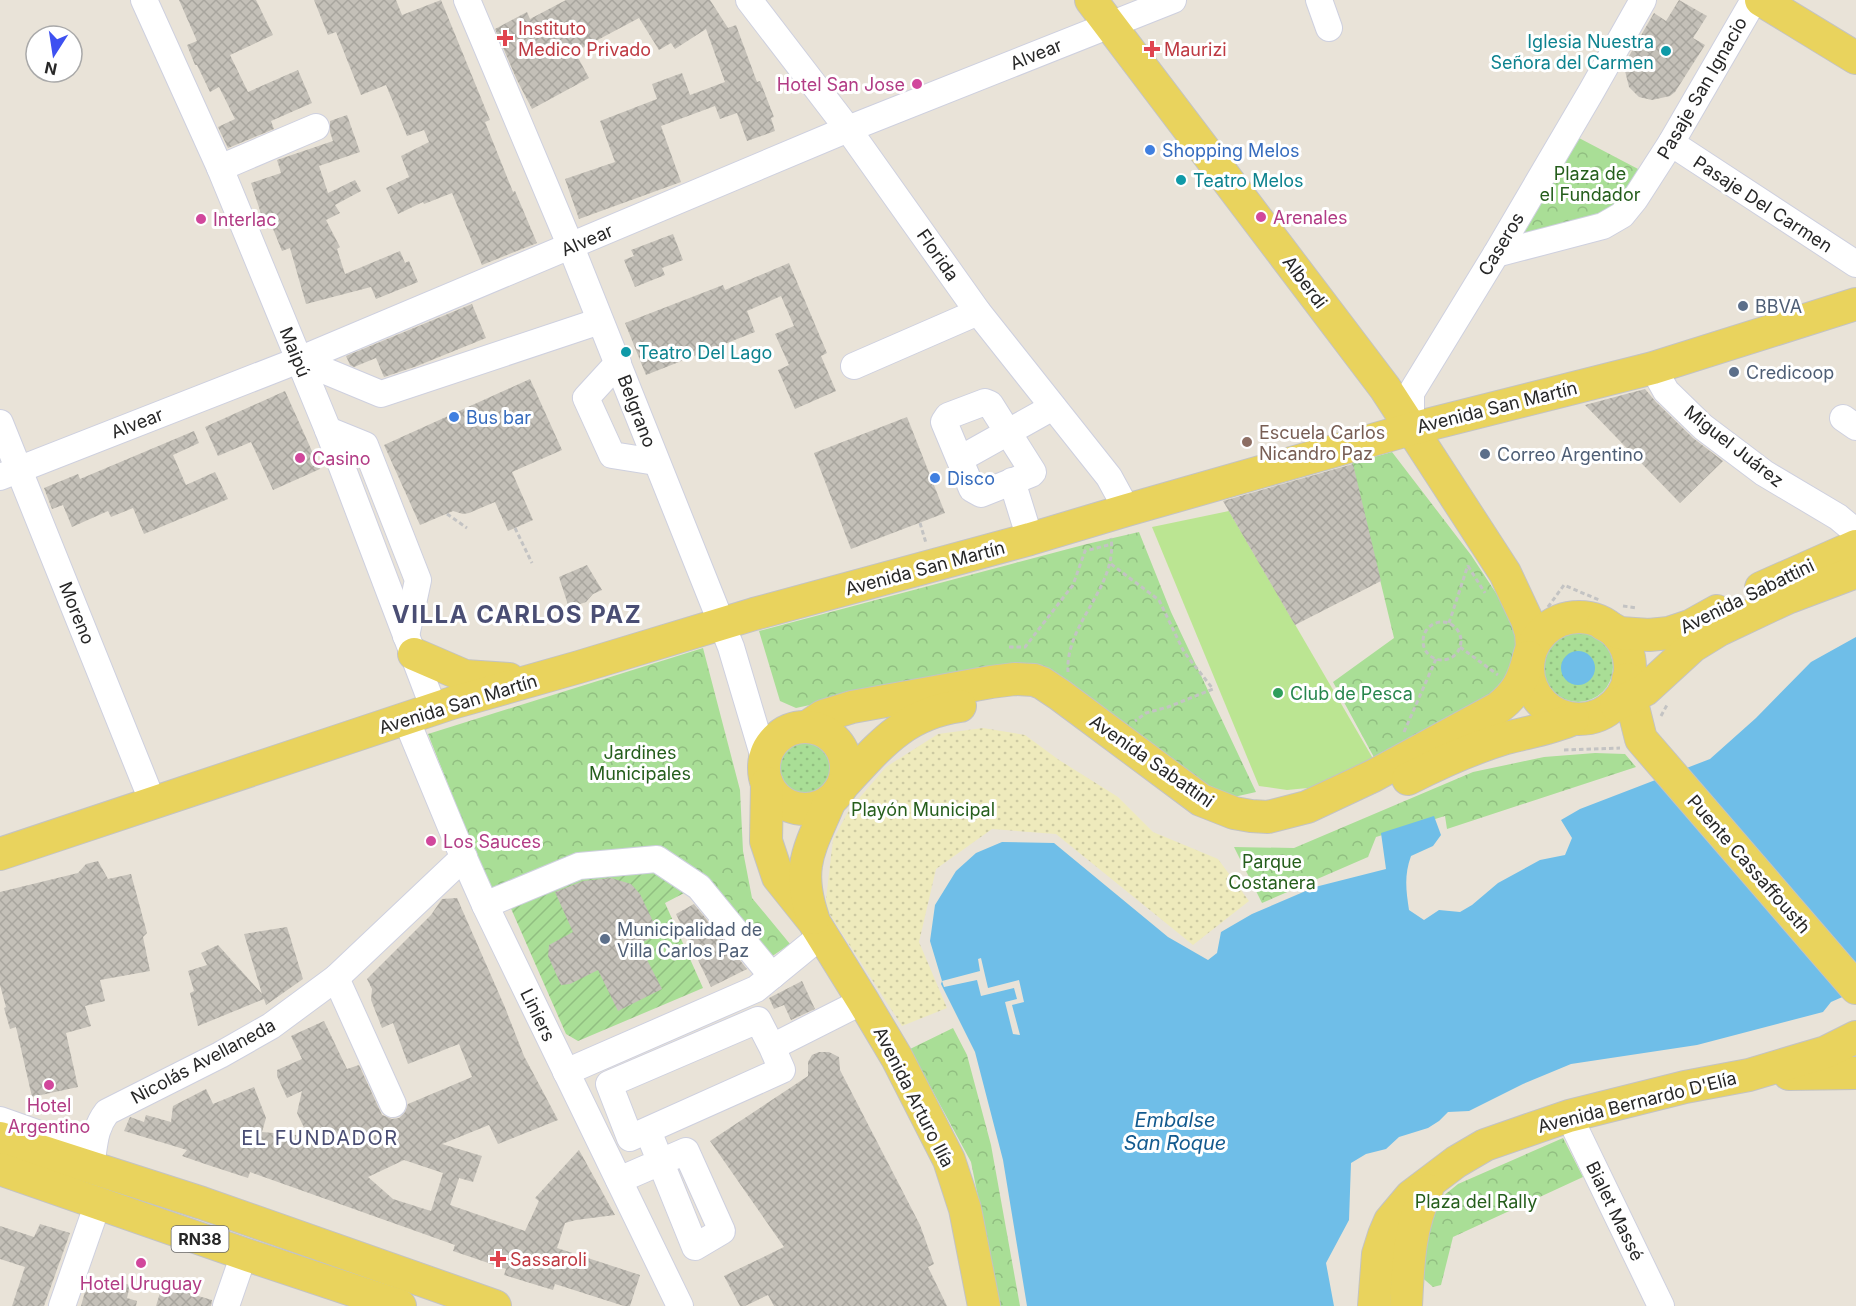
<svg xmlns="http://www.w3.org/2000/svg" width="1856" height="1306" viewBox="0 0 1856 1306" font-family="Inter,sans-serif">
	<style>
		.grass { fill: url(#grass-dots) }
		.forest { fill: url(#forest-crowns) }
		.sand { fill: url(#sand-dots) }
		.garden { fill: url(#garden-furrows) }
		.pitch { fill: #bbe592 }
		.water { fill: #6fbee8 }
		.pier { fill: #e9e3d8 }
		.building { fill: url(#building-cross-hatch); fill-rule: evenodd }
		.lines { fill: none; stroke-linecap: round; stroke-linejoin: round }
		.minor-casing { stroke: #ced0df; stroke-width: 28 }
		.major-casing { stroke: #c3c3c3; stroke-width: 34 }
		.path { stroke: #c3c3c3; stroke-width: 3; stroke-dasharray: 4.5 3; stroke-linecap: butt }
		.minor { stroke: #fff; stroke-width: 26 }
		.major { stroke: #e9d35d; stroke-width: 32 }
		.health-dot { fill: #e0444e; stroke: #fff; stroke-width: 2 }
		.culture-dot { fill: #0f9aa8; stroke: #fff; stroke-width: 2 }
		.hotel-dot { fill: #d1479c; stroke: #fff; stroke-width: 2 }
		.shop-dot { fill: #3f7fe0; stroke: #fff; stroke-width: 2 }
		.service-dot { fill: #5c6f8a; stroke: #fff; stroke-width: 2 }
		.education-dot { fill: #8d6e63; stroke: #fff; stroke-width: 2 }
		.leisure-dot { fill: #2e9e5b; stroke: #fff; stroke-width: 2 }
		.labels { text-anchor: middle; dominant-baseline: central; stroke-width: 6; stroke-linejoin: round; paint-order: stroke }
		.shield { fill: #fff; stroke: #686868; stroke-width: 1.5 }
		.shield-label { font-size: 16px; font-weight: bold; fill: #272727 }
		.health-label { font-size: 18px; fill: #be3a42; stroke: #fff; text-anchor: start }
		.culture-label { font-size: 18px; fill: #0d838f; stroke: #fff; text-anchor: start }
		.street-label { font-size: 18px; fill: #272727; stroke: #fff }
		.hotel-label { font-size: 18px; fill: #b23c85; stroke: #fff; text-anchor: start }
		.shop-label { font-size: 18px; fill: #366cbe; stroke: #fff; text-anchor: start }
		.park-label { font-size: 18px; fill: #255e1c; stroke: #fff }
		.service-label { font-size: 18px; fill: #4e5e75; stroke: #fff; text-anchor: start }
		.education-label { font-size: 18px; fill: #785e54; stroke: #fff; text-anchor: start }
		.leisure-label { font-size: 18px; fill: #27864d; stroke: #fff; text-anchor: start }
		.water-label { font-size: 20px; font-style: italic; fill: #135a8e; stroke: #fff }
		.neighbourhood-label { font-size: 20px; letter-spacing: 1.5px; fill: #4a4e74; stroke: #fff }
		.district-label { font-size: 24px; font-weight: bold; letter-spacing: 1.5px; fill: #4a4e74; stroke: #fff }
	</style>
	<defs>
		<pattern id="grass-dots" width="8" height="8" patternUnits="userSpaceOnUse" patternTransform="scale(1.5)"><rect width="8" height="8" fill="#a9de96"/><path d="M2 2h.1M6 6h.1" fill="none" stroke="#91be81" stroke-width="1.8" stroke-linecap="round"/></pattern>
		<pattern id="forest-crowns" width="20" height="18" patternUnits="userSpaceOnUse" patternTransform="scale(1.5)"><rect width="20" height="18" fill="#a9de96"/><path d="M2 6a3 3 0 1 1 6 0M12 15a3 3 0 1 1 6 0" fill="none" stroke="#91be81"/></pattern>
		<pattern id="sand-dots" width="8" height="8" patternUnits="userSpaceOnUse" patternTransform="scale(1.5)"><rect width="8" height="8" fill="#eeeabc"/><path d="M2 2h.1M6 6h.1" fill="none" stroke="#ccc9a2" stroke-width="1.8" stroke-linecap="round"/></pattern>
		<pattern id="garden-furrows" width="10" height="10" patternUnits="userSpaceOnUse" patternTransform="scale(1.5)"><rect width="10" height="10" fill="#a9de96"/><path d="M-1 1l2-2M0 10L10 0M9 11l2-2" fill="none" stroke="#91be81"/></pattern>
		<pattern id="building-cross-hatch" width="8" height="8" patternUnits="userSpaceOnUse" patternTransform="scale(1.5)"><rect width="8" height="8" fill="#c4c0b8"/><path d="M0 0l8 8M0 8l8-8" fill="none" stroke="#a8a59e"/></pattern>
	</defs>
	<rect width="100%" height="100%" fill="#e9e3d8"/>
	<g class="grass">
		<circle cx="1578" cy="667" r="35"/>
		<circle cx="805" cy="769" r="30"/>
	</g>
	<g class="forest">
		<path d="M1579,138l61,32c-9,13 -17,29 -28,39 -20,16 -66,22 -91,29z"/>
		<path d="M1392,452l79,103 44,67 4,35 -13,24 -18,15 -112,65 -43,-79 61,-44 -42,-175z"/>
		<path d="M1139,532l32,80 85,180 -31,7 -161,-115 -185,6 -83,18 -16,-7 -21,-70 328,-87z"/>
		<path d="M703,648l37,142 3,61 9,47 38,46 -22,15 -64,-78 -214,10 -62,-157z"/>
		<path d="M1595,753l30,1 11,13 -189,62 -2,-13 -69,21 -8,20 -106,46 -28,-56 60,1 179,-76 71,-15z"/>
		<path d="M953,1028l14,27 24,90 29,161h-20l-29,-144 -61,-113z"/>
		<path d="M1563,1138l20,39 -130,60 -12,48 -8,2 -15,-13 13,-68 27,-22z"/>
	</g>
	<path class="sand" d="M983,728l42,7 34,25 59,37 35,35 65,27 31,42 -56,44 -137,-111 -64,-5 -56,40 -17,73 28,66 -45,18 -77,-119 8,-67 16,-30 37,-43 52,-33z"/>
	<path class="garden" d="M655,868l33,23 -23,12 38,85 -125,53 -12,-7 -57,-130 75,-32z"/>
	<path class="pitch" d="M1229,511l146,251 -57,25 -31,3 -28,-4 -107,-259z"/>
	<g class="water">
		<path d="M1856,637v354l-25,11 -8,10 -126,33 -126,19 -48,20 -54,27 -21,1 -9,9 -11,7 -29,9 -13,12 -20,5 -15,9 -2,57 -23,43 8,43h-307l-24,-146 -28,-108 -34,-68 1,-3 -12,-40 5,-36 21,-34 20,-18 26,-11 52,1 114,94 40,23 9,-7 4,-21 31,-18 63,-27 71,-18 -5,-36 53,-17 7,19 -8,11 -22,10c-7,19 -5,34 -2,54l15,10 15,-10 21,2 12,-7 26,-22 42,-23 25,-5 7,-17 -11,-18 19,-11 130,-50 46,-41 55,-56z"/>
		<circle cx="1578" cy="668" r="17"/>
	</g>
	<path class="pier" d="M981,958l7,30 31,-8 5,22 -12,3 8,30 -7,-1 -8,-32 12,-3 -3,-11 -33,8 -4,-16 -33,7 -2,-6 38,-10 -2,-12z"/>
	<g class="building">
		<path d="M179,0h77l17,35 -43,20 18,37 50,-22 14,33 -41,18 3,8 -46,19 -10,-21 17,-8 -16,-32 -9,5 -13,-27h-2l-8,-20 10,-4z"/>
		<path d="M314,0h82l6,15 39,-15 49,120 -5,2 28,70 2,-1 22,52 -55,22 -30,-72 -28,11 -1,-2 -25,12 -12,-26 23,-11 -8,-21 28,-14 -5,-12 -17,6 -21,-51 -25,10 -25,-63 -8,3z"/>
		<path d="M566,0h144l18,28 8,-3 21,57 3,-1 14,36 -3,1 4,13 -28,10 -10,-28 -17,6 -5,-13 -54,20 20,56 -102,37 -14,-40 50,-17 -15,-41 57,-22 -5,-15 30,-11 8,22 35,-13 -19,-53 -31,20 -4,-6 -12,7 -20,-32 -64,34 14,26 -57,31 -15,-29 -22,-51 32,-17 3,7z"/>
		<path d="M1679,0l28,16 -14,22 12,7 -30,47 -5,4 -18,4 -13,-3 -10,-10 -5,-20 1,-4 29,-50 12,8z"/>
		<path d="M347,115l13,37 -41,14 9,27 27,-13 6,11 -26,14 5,8 -14,7 14,27 -3,2 8,25 55,-23 5,12 4,-2 9,21 -42,17 -5,-12 -65,17 -16,-56 -8,3 -11,-27 -6,2 -14,-43 30,-10 -4,-13 56,-19 -3,-9v-11z"/>
		<path d="M673,234l10,26 -21,8 3,7 -30,12 -11,-27 10,-4 -3,-6z"/>
		<path d="M789,263l38,90 -6,3 15,35 -41,18 -17,-39 11,-5 -14,-31 19,-8 -13,-30 -34,15 8,21 -109,43 -21,-52 98,-38 2,5z"/>
		<path d="M472,304l14,34 -69,28 -33,11 -8,-19 -22,9 -4,-2 -4,-9z"/>
		<path d="M530,379l32,71 -50,22 21,48 -25,11 -13,-29 -26,11 -6,1 -10,-3 -33,14 -36,-80z"/>
		<path d="M1645,389l11,13 37,36 30,23 -43,42 -95,-98z"/>
		<path d="M285,391l35,78 -47,21 -22,-48 -33,14 -13,-29z"/>
		<path d="M907,417l38,96 -94,36 -37,-96z"/>
		<path d="M194,431l5,12 -26,12 13,30 29,-13 13,27 -84,35 -11,-26 -22,9 -3,-6 -36,16 -9,-22 -11,4 -8,-21 34,-14 2,5z"/>
		<path d="M1353,464l28,117 -86,44 -72,-124z"/>
		<path d="M587,565l15,25 -9,4 -7,8 -17,6 -10,-31z"/>
		<path d="M98,861l10,18 23,-5 16,59 -4,4 7,34 -50,9 5,21 -20,5 6,20 -25,7 12,54 -46,10 -16,-70 -6,2 -6,-21 2,-1 -6,-22v-93l78,-19 8,-9z"/>
		<path d="M611,878l20,6 9,10 19,40 -20,10 23,45 -44,22 -20,-41 -28,14 -9,1 -13,-29 1,-11 24,-13 -18,-40 28,-11z"/>
		<path d="M457,898l47,107 20,51 34,64 -60,24 -9,-19 -47,19 40,12 -9,26 -14,-4 -9,27 75,26 14,-30 -4,-3 44,-48 36,65 -39,5 -11,3 -8,25 83,27 -10,31h-6l-69,-22 -2,6 -49,-15 2,-6 -53,-18 2,-6 -205,-73 -2,6 -40,-13 -26,-9 5,-6 -63,-19 6,-14 14,5 2,-7 25,7 2,-16 33,-17 7,15 41,-17 12,31 -4,14 46,4 -11,-23 5,-22 -15,7 -10,-22v-6l25,-11 -11,-23 33,-15 23,48 12,-4 23,50 3,1 7,3 7,-1 6,-6 3,-8 64,-27 -13,-33 -51,20 -15,-41 -11,5 -11,-28 1,-11 -5,-10 64,-64 11,-16zM404,1160l39,13 -12,38 -38,-12 -25,-22z"/>
		<path d="M694,904l53,65 -36,18 -35,-73z"/>
		<path d="M287,927l16,52 -37,26 -2,-6 -66,27 -8,-33 4,-2 -6,-20 19,-6 -6,-12 17,-8 44,49 -18,-60z"/>
		<path d="M802,981l13,28 -24,11 -7,-15 -10,4 -5,-11z"/>
		<path d="M819,1052h10l10,5 1,13 80,155 14,39 -6,3 19,39h-173l-6,-11 -23,11h-5l-16,-30 60,-29 -74,-106 98,-65v-14l4,-7z"/>
		<path d="M40,1224l30,9 -26,73h-32l13,-39 -25,-8v-33l34,11z"/>
		<path d="M105,1278l25,7 -3,13 10,3 -1,5h-55l5,-18 16,4z"/>
		<path d="M163,1283l19,5 -1,3 31,9 -1,6h-55z"/>
	</g>
	<g class="lines">
		<g class="minor-casing">
			<g id="minor">
				<path d="M144,0l76,168 108,262 106,279"/>
				<path d="M467,0l104,247 160,400 34,114"/>
				<path d="M749,0l99,129 130,183 131,165 18,33"/>
				<path d="M1319,0l10,28"/>
				<path d="M1671,143l185,121"/>
				<path d="M220,168l96,-41"/>
				<path d="M1496,254l107,-28 19,-11 13,-16 36,-56 83,-143"/>
				<path d="M299,360l82,34 219,-73"/>
				<path d="M618,363l-32,35 26,57 44,7"/>
				<path d="M854,366l124,-54"/>
				<path d="M1653,368l13,23 37,36 61,46 74,44 18,15"/>
				<path d="M985,402l5,2 43,68 -2,2 -50,20 -9,-5 -28,-67 4,-6z"/>
				<path d="M1843,418l13,9"/>
				<path d="M0,423l153,380"/>
				<path d="M1411,429v-36l85,-139 95,-162 52,-92"/>
				<path d="M328,430l37,15 53,135 -12,56"/>
				<path d="M960,459l93,-52"/>
				<path d="M0,477l299,-117 549,-231 325,-129"/>
				<path d="M1012,481l18,58"/>
				<path d="M406,719l54,130 25,56 195,401"/>
				<path d="M485,905l94,-39 78,-7 42,28 73,89"/>
				<path d="M336,978l57,126"/>
				<path d="M772,1047l10,23 -152,68 -21,-54 149,-64 14,27 91,-46"/>
				<path d="M566,1072l190,-83 66,-54"/>
				<path d="M1569,1116l92,190"/>
				<path d="M0,1120l93,33c2,-16 4,-28 14,-41l113,-57 51,-29 65,-48 128,-121"/>
				<path d="M619,1180l67,-29 36,80 -27,16 -47,-116"/>
				<path d="M62,1306l36,-103"/>
				<path d="M226,1306l18,-52"/>
			</g>
		</g>
		<g class="major-casing">
			<g id="major">
				<path d="M1091,0l294,388 120,185 22,47 4,13 1,14"/>
				<path d="M1761,0l95,58"/>
				<path d="M1761,588l95,-42"/>
				<circle cx="1579" cy="668" r="51"/>
				<path d="M1603,624l17,9 29,2 20,-2 21,-7 27,-15"/>
				<path d="M414,654l51,22 44,3"/>
				<path d="M1628,679l3,20 10,40 215,249"/>
				<path d="M1616,705l29,-15 48,-44 26,-16 68,-32 69,-26"/>
				<path d="M807,727l16,-11 29,-9 139,-25 24,-3 19,1 8,3 18,12 141,105 33,13 17,3 17,1 39,-10 66,-31 125,-68c19,-15 25,-27 31,-51"/>
				<circle cx="805" cy="768" r="41"/>
				<path d="M1408,779c31,-16 65,-31 98,-41 23,-6 45,-9 67,-19"/>
				<path d="M767,783l-1,58 12,36 36,45 49,79 34,57 52,102 16,49 19,97"/>
				<path d="M843,785c37,-40 61,-71 117,-79"/>
				<path d="M0,854l452,-151 127,-36 175,-53 276,-75 97,-29 284,-81 242,-61 203,-64"/>
				<path d="M813,918c-17,-51 -4,-68 16,-115"/>
				<path d="M1789,1074l67,-1"/>
				<path d="M0,1138l202,65 293,103"/>
				<path d="M0,1169l244,85 156,52"/>
				<path d="M1374,1306l4,-52 6,-19 6,-14 21,-25 45,-34 29,-17 84,-29 116,-29 64,-12 77,-23 30,-15"/>
				<path d="M1406,1306c2,-41 3,-79 21,-116"/>
			</g>
		</g>
		<g class="path">
			<path d="M447,514l20,14"/>
			<path d="M920,523l6,20"/>
			<path d="M515,528l17,35"/>
			<path d="M1111,564l48,36 25,52 29,37 -45,18 -22,6 -11,8"/>
			<path d="M1468,566l17,27"/>
			<path d="M1623,606l14,2"/>
			<path d="M1548,607l16,-22 35,15"/>
			<circle cx="1442" cy="641" r="19"/>
			<path d="M1449,623l19,-58"/>
			<path d="M1009,647h16l48,-62 12,-34 27,-7"/>
			<path d="M1460,647l38,28"/>
			<path d="M1068,672c-3,-49 50,-85 43,-134"/>
			<path d="M1661,716l7,-13"/>
			<path d="M1404,732l32,-73"/>
			<path d="M1564,750l56,-2"/>
		</g>
		<use href="#minor" class="minor"/>
		<use href="#major" class="major"/>
	</g>
	<g class="health-dot">
		<path d="M502 29h6v6h6v6h-6v6h-6v-6h-6v-6h6z"/>
		<path d="M1149 40h6v6h6v6h-6v6h-6v-6h-6v-6h6z"/>
		<path d="M495 1250h6v6h6v6h-6v6h-6v-6h-6v-6h6z"/>
	</g>
	<g class="culture-dot">
		<circle cx="1666" cy="51" r="6"/>
		<circle cx="1181" cy="180" r="6"/>
		<circle cx="626" cy="352" r="6"/>
	</g>
	<g class="hotel-dot">
		<circle cx="917" cy="84" r="6"/>
		<circle cx="1261" cy="217" r="6"/>
		<circle cx="201" cy="219" r="6"/>
		<circle cx="300" cy="458" r="6"/>
		<circle cx="431" cy="841" r="6"/>
		<circle cx="49" cy="1085" r="6"/>
		<circle cx="141" cy="1263" r="6"/>
	</g>
	<g class="shop-dot">
		<circle cx="1150" cy="150" r="6"/>
		<circle cx="454" cy="417" r="6"/>
		<circle cx="935" cy="478" r="6"/>
	</g>
	<g class="service-dot">
		<circle cx="1743" cy="306" r="6"/>
		<circle cx="1734" cy="372" r="6"/>
		<circle cx="1485" cy="454" r="6"/>
		<circle cx="605" cy="939" r="6"/>
	</g>
	<circle class="education-dot" cx="1247" cy="442" r="6"/>
	<circle class="leisure-dot" cx="1278" cy="693" r="6"/>
	<g class="labels">
		<rect class="shield" x="171.5" y="1226" width="57" height="26" rx="4.5"/>
		<g class="shield-label">
			<text x="200" y="1239">RN38</text>
		</g>
		<g class="health-label">
			<text x="518" y="28">Instituto<tspan x="518" dy="21">Medico Privado</tspan></text>
			<text x="1164" y="49">Maurizi</text>
			<text x="510" y="1259">Sassaroli</text>
		</g>
		<g class="culture-label">
			<text x="1654" y="41" text-anchor="end">Iglesia Nuestra<tspan x="1654" dy="21">Señora del Carmen</tspan></text>
			<text x="1193" y="180">Teatro Melos</text>
			<text x="638" y="352">Teatro Del Lago</text>
		</g>
		<g class="street-label">
			<text transform="translate(1036 54) rotate(-22)">Alvear</text>
			<text transform="translate(1702 88) rotate(-60)">Pasaje San Ignacio</text>
			<text transform="translate(1763 204) rotate(33)">Pasaje Del Carmen</text>
			<text transform="translate(587 240) rotate(-23)">Alvear</text>
			<text transform="translate(1501 244) rotate(-59)">Caseros</text>
			<text transform="translate(938 255) rotate(55)">Florida</text>
			<text transform="translate(1305 282) rotate(53)">Alberdi</text>
			<text transform="translate(295 352) rotate(68)">Maipú</text>
			<text transform="translate(1497 407) rotate(-14)">Avenida San Martín</text>
			<text transform="translate(637 411) rotate(69)">Belgrano</text>
			<text transform="translate(137 423) rotate(-21)">Alvear</text>
			<text transform="translate(1734 446) rotate(38)">Miguel Juárez</text>
			<text transform="translate(925 568) rotate(-15)">Avenida San Martín</text>
			<text transform="translate(1747 596) rotate(-26)">Avenida Sabattini</text>
			<text transform="translate(77 613) rotate(68)">Moreno</text>
			<text transform="translate(458 704) rotate(-17)">Avenida San Martín</text>
			<text transform="translate(1152 761) rotate(35)">Avenida Sabattini</text>
			<text transform="translate(1749 864) rotate(49)">Puente Cassaffousth</text>
			<text transform="translate(538 1015) rotate(64)">Liniers</text>
			<text transform="translate(203 1061) rotate(-28)">Nicolás Avellaneda</text>
			<text transform="translate(914 1097) rotate(63)">Avenida Arturo Ilía</text>
			<text transform="translate(1637 1102) rotate(-14)">Avenida Bernardo D'Elía</text>
			<text transform="translate(1615 1211) rotate(64)">Bialet Massé</text>
		</g>
		<g class="hotel-label">
			<text x="905" y="84" text-anchor="end">Hotel San Jose</text>
			<text x="1273" y="217">Arenales</text>
			<text x="213" y="219">Interlac</text>
			<text x="312" y="458">Casino</text>
			<text x="443" y="841">Los Sauces</text>
			<text x="49" y="1105" text-anchor="middle">Hotel<tspan x="49" dy="21">Argentino</tspan></text>
			<text x="141" y="1283" text-anchor="middle">Hotel Uruguay</text>
		</g>
		<g class="shop-label">
			<text x="1162" y="150">Shopping Melos</text>
			<text x="466" y="417">Bus bar</text>
			<text x="947" y="478">Disco</text>
		</g>
		<g class="park-label">
			<text x="1590" y="173">Plaza de<tspan x="1590" dy="21">el Fundador</tspan></text>
			<text x="640" y="752">Jardines<tspan x="640" dy="21">Municipales</tspan></text>
			<text x="923" y="809">Playón Municipal</text>
			<text x="1272" y="861">Parque<tspan x="1272" dy="21">Costanera</tspan></text>
			<text x="1476" y="1201">Plaza del Rally</text>
		</g>
		<g class="service-label">
			<text x="1755" y="306">BBVA</text>
			<text x="1746" y="372">Credicoop</text>
			<text x="1497" y="454">Correo Argentino</text>
			<text x="617" y="929">Municipalidad de<tspan x="617" dy="21">Villa Carlos Paz</tspan></text>
		</g>
		<g class="education-label">
			<text x="1259" y="432">Escuela Carlos<tspan x="1259" dy="21">Nicandro Paz</tspan></text>
		</g>
		<g class="leisure-label">
			<text x="1290" y="693">Club de Pesca</text>
		</g>
		<g class="water-label">
			<text x="1175" y="1120">Embalse<tspan x="1175" dy="23">San Roque</tspan></text>
		</g>
		<g class="neighbourhood-label">
			<text x="320" y="1138">EL FUNDADOR</text>
		</g>
		<g class="district-label">
			<text x="517" y="614">VILLA CARLOS PAZ</text>
		</g>
	</g>
	<g transform="translate(54 54) rotate(192)"><circle r="28" fill="#ffffff" stroke="#a9a9a9" stroke-width="1.5"/>
	<path d="M0-4.5L10 22L0 15L-10 22Z" fill="#3e51f1"/>
	<text y="-9" font-size="16" font-weight="bold" text-anchor="middle" fill="#272727">N</text>
	</g>
</svg>
